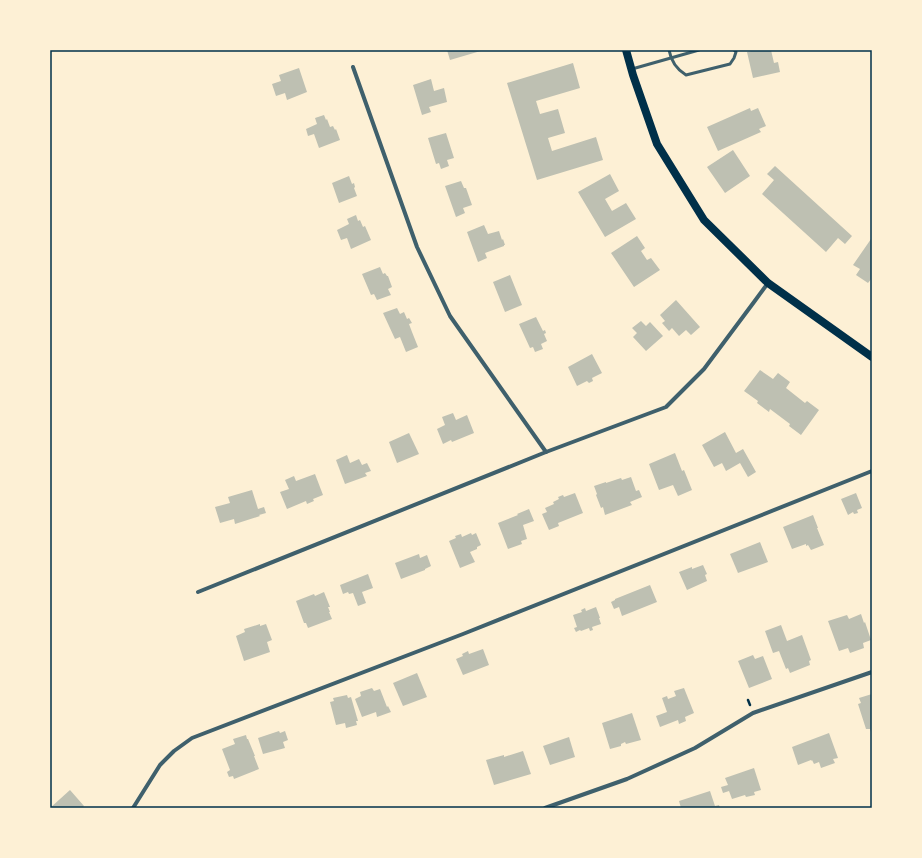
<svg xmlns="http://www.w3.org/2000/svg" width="922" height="858" viewBox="0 0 922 858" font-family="'Varela Round',sans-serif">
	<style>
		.building { fill: #bec0b2 }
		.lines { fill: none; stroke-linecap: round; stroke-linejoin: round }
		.path { stroke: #003049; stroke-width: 2.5 }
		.service { stroke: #3f606c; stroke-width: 3 }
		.minor { stroke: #3f606c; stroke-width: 4 }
		.secondary { stroke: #003049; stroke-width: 8 }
		.neatline { fill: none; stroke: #003049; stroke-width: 1.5 }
	</style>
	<rect width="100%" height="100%" fill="#fdf0d5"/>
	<g class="building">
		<path d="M447,50h37l-34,10z"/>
		<path d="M756,50h15l3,13 4,-1 2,10 -27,6 -6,-26z"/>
		<path d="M573,63l7,25 -44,13 4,13 18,-5 7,24 -17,5 4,13 44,-14 7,23 -66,20 -30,-97z"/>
		<path d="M299,68l8,24 -20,8 -2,-7 -9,3 -4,-12 9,-3 -2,-6z"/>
		<path d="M431,79l3,12 10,-3 3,14 -18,5 2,5 -9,3 -9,-30z"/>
		<path d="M750,108l1,3 7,-3 8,18 -7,3 2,3 -43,19 -11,-24z"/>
		<path d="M324,115l2,5 1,-1 3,8 3,-1 2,4 1,-1 4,11 -21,8 -5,-14 -6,2 -2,-7 11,-5 -2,-6z"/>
		<path d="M446,133l8,25 -7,2 2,6 -8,3 -2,-6 -3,1 -8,-26z"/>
		<path d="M733,150l17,26 -25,17 -18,-26z"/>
		<path d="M775,166l77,70 -7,8 -7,-6 -12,14 -64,-58 12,-14 -7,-6z"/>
		<path d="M610,174l9,17 -14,8 7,12 14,-8 10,16 -31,18 -27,-45z"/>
		<path d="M349,176l3,8 2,-1 1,4 -1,1 3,8 -18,7 -7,-20z"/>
		<path d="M461,181l3,7h2l6,17 -9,3 2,5 -9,4 -11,-31z"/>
		<path d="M356,215l2,6 2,-1 3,7 2,-1 6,14 -20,9 -4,-11 -6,2 -4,-10 12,-6 -2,-5z"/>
		<path d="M484,225l4,9 11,-3 3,9 1,-1 2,6h-1v1l-19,7 2,5 -9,4 -11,-30z"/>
		<path d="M637,236l8,12 -4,3 6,9 4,-2 9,12 -26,17 -23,-34z"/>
		<path d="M871,239l1,1v38l-4,5 -12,-8 4,-6 -7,-4z"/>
		<path d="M380,267l3,7 2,-1 2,3h1l4,11 -4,2 3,6 -14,5 -3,-6 -3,1 -9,-21z"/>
		<path d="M510,275l12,30 -17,7 -12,-30z"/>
		<path d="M676,300l24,27 -9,8 -5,-5 -7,6 -7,-8 -3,3 -7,-8 3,-2 -5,-6z"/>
		<path d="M397,308l3,6 4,-2 3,7 2,-1 3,5 -3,1 3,8 6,15 -12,5 -6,-15 -5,2 -12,-26z"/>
		<path d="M536,317l7,14 2,-1 1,3 -2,1 3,7 -6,3 2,5 -8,3 -2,-5 -3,1 -11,-24z"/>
		<path d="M641,321l5,5 4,-4 13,14 -17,15 -13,-14 4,-4 -5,-5z"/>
		<path d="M592,354l10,19 -10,5 1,3 -4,2 -2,-2 -10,5 -9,-19z"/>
		<path d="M760,370l13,9 5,-6 12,9 -4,6 19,15 2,-2 12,9 -18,25 -12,-9 1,-2 -20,-15 -1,3 -12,-9 1,-2 -14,-10z"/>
		<path d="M453,413l3,7 11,-5 7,18 -22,9 -1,-2 -8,4 -6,-15 8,-4 -3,-8z"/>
		<path d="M725,432l11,21 7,-4 13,23 -8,5 -8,-14 -14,8 -4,-8 -8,4 -12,-22z"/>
		<path d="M409,433l10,21 -22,9 -8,-21z"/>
		<path d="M675,453l7,18 2,-1 8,20 -14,6 -5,-11 -14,5 -10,-26z"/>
		<path d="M347,455l3,8 9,-4 3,6 5,-2 4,8 -6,2 2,3 -22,8 -9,-24z"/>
		<path d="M315,474l8,21 -10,4 1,2 -7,3 -1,-3 -19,8 -7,-17 9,-3 -4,-9 9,-4 2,5z"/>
		<path d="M631,477l5,14 3,-1 3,7 -12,5 2,3 -27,10 -2,-8 -2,1 -5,-13 1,-1 -3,-8 12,-4v1l15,-5 1,2z"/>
		<path d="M252,490l6,19 6,-2 2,6 -7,2 1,1 -25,8 -1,-5 -14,4 -5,-16 15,-4 -2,-6z"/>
		<path d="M575,493l8,20 -25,10 1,3 -10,4 -7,-16 5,-2 -2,-4 9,-4 -1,-2 6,-3 -1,-2 5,-2 1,2z"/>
		<path d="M856,493l6,15 -5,2 1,3 -4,1 -1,-2 -5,3 -7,-16z"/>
		<path d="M529,509l5,12 -11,4 4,14 -6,2 1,3 -14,5 -10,-26 20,-8 -1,-1z"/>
		<path d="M813,515l5,13h-1l7,17 -13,5 -3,-5 -2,1v-2l-14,5 -9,-22z"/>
		<path d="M471,533l1,2 4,-2 5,12 -4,2v2l-7,3 5,10 -15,6 -11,-27 7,-3 -1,-2 6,-2 1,3z"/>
		<path d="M760,542l8,20 -30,11 -8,-19z"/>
		<path d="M419,554l1,4 7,-3 4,11 -6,3v1l-24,9 -6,-16z"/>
		<path d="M703,565l4,9 -2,1 2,6 -20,9 -8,-18 13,-5v2z"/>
		<path d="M368,574l5,14 -11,4 4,11 -8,3 -5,-13 -4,1 -1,-2 -5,2 -3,-9z"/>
		<path d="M650,585l7,17 -35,14 -3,-9 -5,2 -3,-7 4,-2v-1z"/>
		<path d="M324,592l6,15h-2l2,5h-1l3,7 -24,9 -2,-5h-2l-8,-22 18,-7 1,2z"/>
		<path d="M596,607l4,11h-1l2,6 -9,3 1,3 -3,1 -1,-3 -8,3 -1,-1 -4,2 -2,-4 3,-1 -4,-12 9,-3 -1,-2 4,-2 1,3z"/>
		<path d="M861,614l3,9 1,-1 6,18 -8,3 1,5 -14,5 -2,-5 -9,3 -11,-30 19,-6 2,4z"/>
		<path d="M260,624v2l6,-2 6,16 -5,2 3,10 -26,9 -8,-25 9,-4 -1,-3z"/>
		<path d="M781,625l6,16 15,-6 9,25 -2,1 1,4 -20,8 -2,-5 -2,1 -7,-18 -6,2 -8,-22z"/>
		<path d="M483,649l6,16 -26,10 -7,-16 7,-3 -1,-2 6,-3 1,3z"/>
		<path d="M753,655l2,4 8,-3 9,23 -23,9 -11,-27z"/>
		<path d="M417,673l10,24 -24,9 -10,-23z"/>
		<path d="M372,688l2,3 6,-2 7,18 1,-1 3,6 -14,5 -1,-5 -14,5 -7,-18 6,-3 -1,-4z"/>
		<path d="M684,688l10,25 -9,4 1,4 -7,3 -1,-4 -18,7 -4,-11 11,-4 -5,-14 5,-2 1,3 8,-3 -2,-5z"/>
		<path d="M872,694v41l-2,-6h-4l-8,-25 3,-1 -2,-5z"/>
		<path d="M347,695l1,3 3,-1 7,24h-2l1,4 -11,3 -1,-5 -9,2 -6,-23 4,-1 -1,-3z"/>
		<path d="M632,713l9,27 -15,4 -1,-2 -4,2v2l-11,3 -8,-26z"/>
		<path d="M279,731l1,2 5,-2 3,9 -5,2 2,6 -22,6 -5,-16z"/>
		<path d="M829,733l9,25 -5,1 2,4 -14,5 -2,-6 -5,2 -2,-4 -1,1v-1l-13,5 -6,-18z"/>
		<path d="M246,735l1,4h1l7,17h-1l5,13 -25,10 -1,-3 -4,1 -2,-5 3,-2 -8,-21 13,-5 -2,-5z"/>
		<path d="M569,737l6,20 -25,8 -7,-19z"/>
		<path d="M523,751l8,23 -37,11 -8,-25 18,-5v2z"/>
		<path d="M754,768l7,22 -7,2 1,3 -9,2 -1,-2 -13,4 -3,-8 -6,2 -2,-6 7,-2 -3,-7z"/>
		<path d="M70,790l14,16 -2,2h-32z"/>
		<path d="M710,791l5,15 4,-1 1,3h-39l-2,-7z"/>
	</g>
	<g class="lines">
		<path class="path" d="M748,700l2,5"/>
		<g class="service">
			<path d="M669,50c2,11 7,19 17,25l44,-11 4,-6 2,-6 -2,-2"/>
			<path d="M632,69l67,-19"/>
		</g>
		<g class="minor">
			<path d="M353,67l64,180 33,69 96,136"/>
			<path d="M198,592l348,-140 120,-45 38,-38 50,-67 14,-19"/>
			<path d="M133,808l27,-43 14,-14 18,-13 271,-104 409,-163"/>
			<path d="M545,808l82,-29 68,-31 58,-35 119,-41"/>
		</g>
		<path class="secondary" d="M626,50l7,25 24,69 47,76 64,63 104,74"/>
	</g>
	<rect width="922" height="858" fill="none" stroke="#fdf0d5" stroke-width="102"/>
	<rect x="51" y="51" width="820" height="756" class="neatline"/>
</svg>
